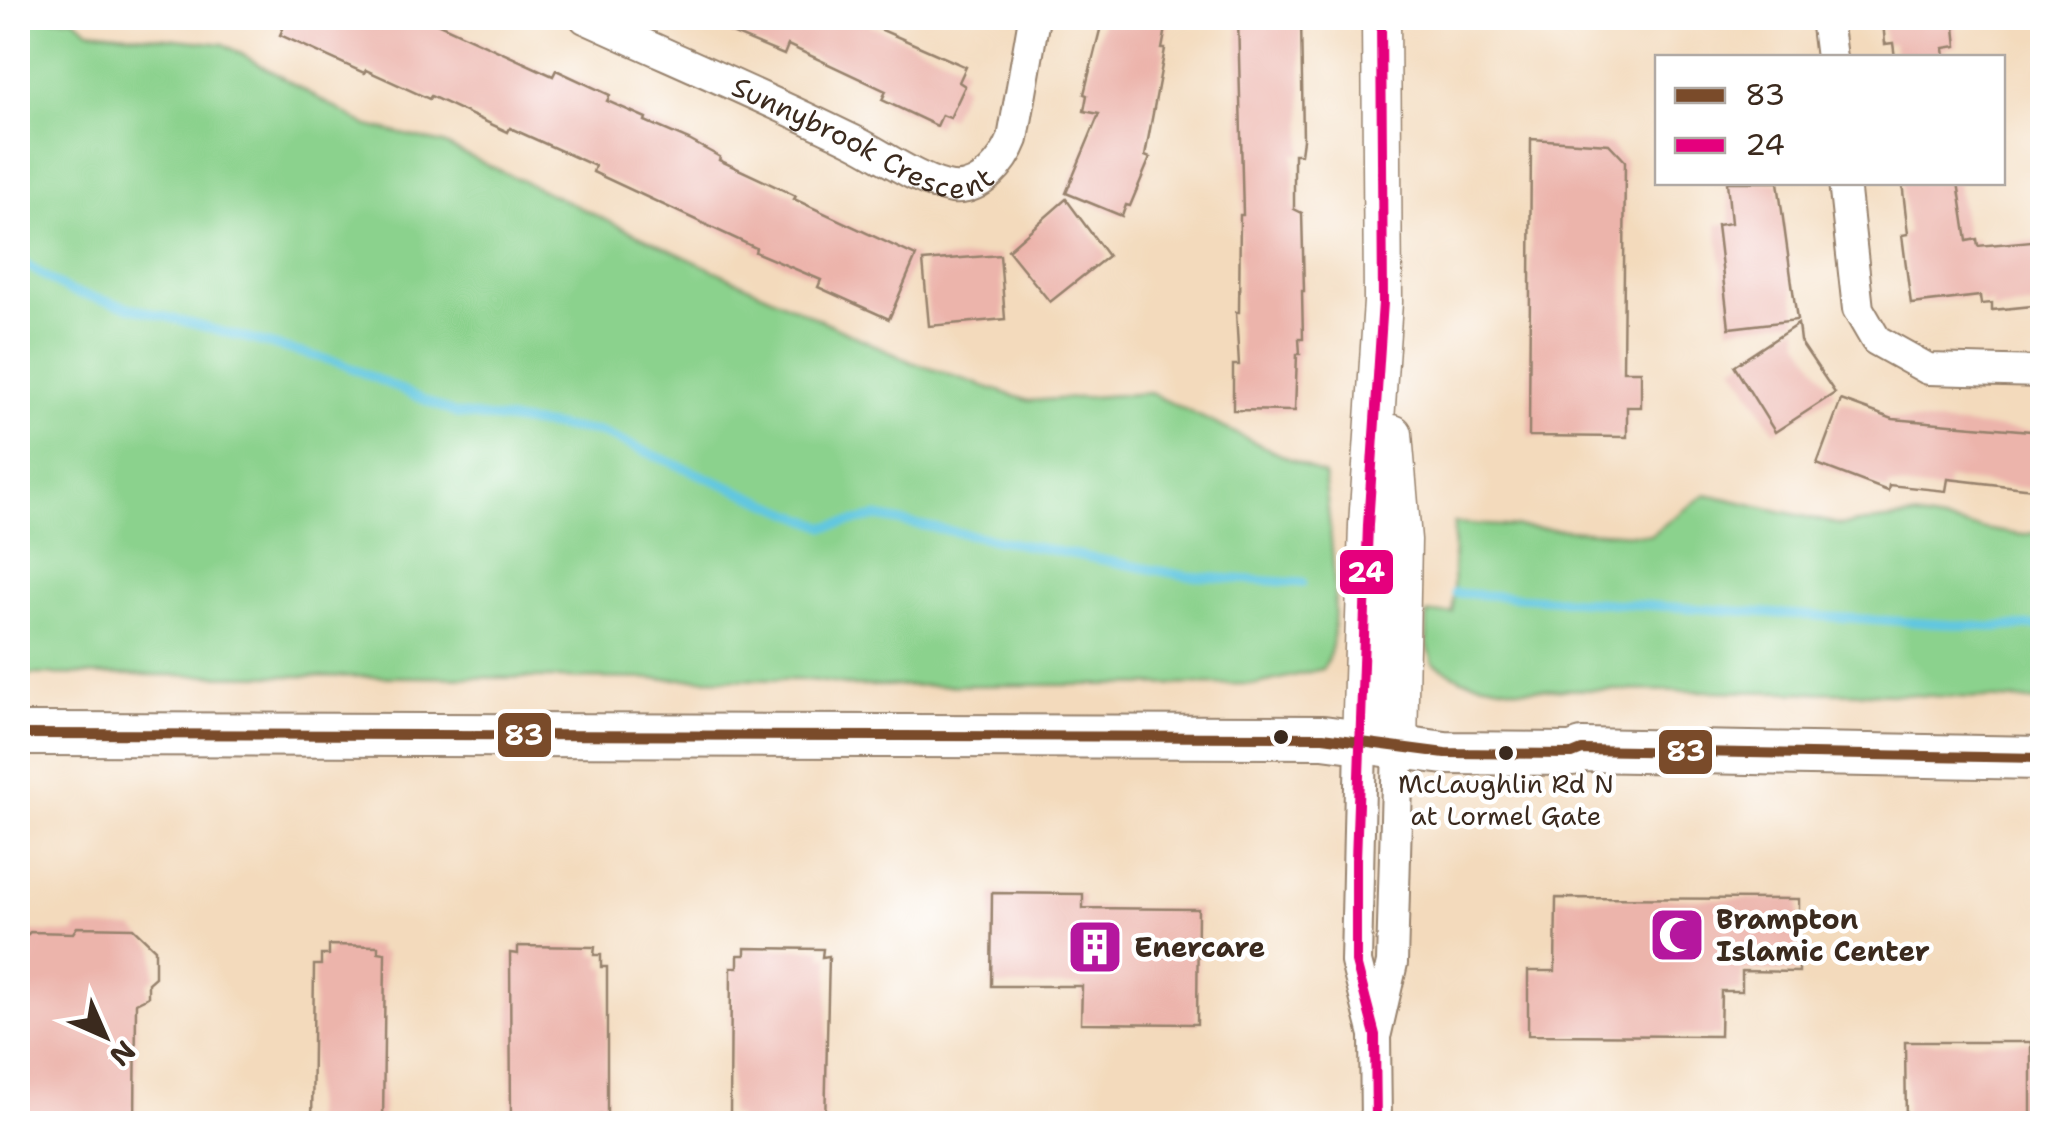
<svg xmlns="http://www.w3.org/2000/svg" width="2060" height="1141" viewBox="0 0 2060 1141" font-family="'Shantell Sans',sans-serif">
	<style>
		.green { fill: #8bd28d; stroke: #637e56; stroke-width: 2.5 }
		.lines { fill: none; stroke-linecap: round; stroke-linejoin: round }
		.stream { stroke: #62c7e0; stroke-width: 9 }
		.building { fill: #ecb4ab }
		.minor-casing { stroke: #97826d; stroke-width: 34 }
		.tertiary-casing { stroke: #97826d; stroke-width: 41 }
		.secondary-casing { stroke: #97826d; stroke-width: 46 }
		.minor { stroke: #fff; stroke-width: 30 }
		.tertiary { stroke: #fff; stroke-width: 38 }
		.secondary { stroke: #fff; stroke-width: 42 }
		.bus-1-casing { stroke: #fff; stroke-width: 18 }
		.bus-2-casing { stroke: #fff; stroke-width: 18 }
		.bus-1 { stroke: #7a4b2a; stroke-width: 10 }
		.bus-2 { stroke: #e5007d; stroke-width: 10 }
		.bus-dot { fill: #3b2a1e; stroke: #fff; stroke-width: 4 }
		.labels { text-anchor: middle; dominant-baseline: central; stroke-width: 9; stroke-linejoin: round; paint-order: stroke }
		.bus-label { font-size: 26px; fill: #3b2a1e; stroke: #fff }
		.street-label { font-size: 28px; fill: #3b2a1e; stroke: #fff }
		.poi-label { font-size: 28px; font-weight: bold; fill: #3b2a1e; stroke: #fff; text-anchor: start }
		.line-badge { stroke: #fff; stroke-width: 4 }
		.badge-label { font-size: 28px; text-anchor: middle; font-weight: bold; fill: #fff }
	</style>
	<rect width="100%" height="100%" fill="#fff"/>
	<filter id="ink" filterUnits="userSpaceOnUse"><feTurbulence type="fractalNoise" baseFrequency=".01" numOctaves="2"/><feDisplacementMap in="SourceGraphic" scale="20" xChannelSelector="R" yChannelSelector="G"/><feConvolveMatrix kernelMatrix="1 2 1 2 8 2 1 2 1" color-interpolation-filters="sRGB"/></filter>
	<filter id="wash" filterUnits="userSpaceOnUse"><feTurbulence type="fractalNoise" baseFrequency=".0048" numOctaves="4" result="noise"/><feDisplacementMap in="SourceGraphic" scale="40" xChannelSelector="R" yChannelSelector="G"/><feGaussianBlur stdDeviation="2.25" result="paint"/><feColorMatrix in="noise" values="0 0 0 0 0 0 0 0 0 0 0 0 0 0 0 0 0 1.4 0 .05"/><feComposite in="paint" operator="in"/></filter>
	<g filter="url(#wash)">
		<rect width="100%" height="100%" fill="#f3dabc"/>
		<g class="green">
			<path d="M18,18h56l15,12 135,14 141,81 78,19 468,218 118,39 121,-8 174,82c4,38 23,169 -2,194l-64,15 -405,2 -42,-6 -793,-6z"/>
			<path d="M1706,494l135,31 72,-8 107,18 22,-3v169l-172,-8 -352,-4 -56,-10 -29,-16 -6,-21v-28l26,-1 1,-90 196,12z"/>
		</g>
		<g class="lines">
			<g class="stream">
				<path d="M18,260l51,31 271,72 116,51 143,18 226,95 52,-10 310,59 115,7"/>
				<path d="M1455,593l534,34 53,-1"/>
			</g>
		</g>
		<g id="blocks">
			<g class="building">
				<path d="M288,18h138l127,58 3,-6 54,25 -3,6 39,17 -1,3 44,19 31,17 -1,3 77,36 -2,3 122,57 -27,63 -71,-32 3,-7 -66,-28 1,-4 -163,-76 2,-6 -85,-38 -2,4 -77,-36 -2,3 -63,-29 -2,3 -84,-38z"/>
				<path d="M696,18h159l111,49 -7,15 6,4 -15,32 -8,-3 -5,11 -55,-26 4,-9 -98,-46 -4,10z"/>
				<path d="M1103,18h65l-6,31h3l-20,107 5,2 -20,48 -4,-1 -4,11 -56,-23 33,-79 -15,-3 3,-16 -3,-1z"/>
				<path d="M1238,18h63l2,122 -2,14h-7v55l8,4 2,78h-2l1,48h-4l1,15h-3l-2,57 -62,-1v-45h6l-3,-53h3l1,-97h3z"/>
				<path d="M1912,18h42l3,28 -13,2 1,10h-50l-2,-15 -8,1 -2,-23z"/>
				<path d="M1531,139l78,5 16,17 -2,210h18v36h-14v30l-98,-1z"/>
				<path d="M1727,182h51l19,138 -68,8 -12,-103 14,-2z"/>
				<path d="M1902,182h56l9,59 10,-2 1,7 64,-6v65l-50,5v-7l-11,1 -1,-8 -69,8 -9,-69 6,-1z"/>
				<path d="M1066,199l42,57 -58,46 -42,-52z"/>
				<path d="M1000,255l5,64 -76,7 -6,-65z"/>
				<path d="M1798,324l2,17 35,52 -60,39 -41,-66z"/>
				<path d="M1841,400l52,19 149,13v58l-94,-11 -2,12 -57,-6 -1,6 -71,-27z"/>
				<path d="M992,893l91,1v14l115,1 -1,115 -116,-1 1,-37h-91z"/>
				<path d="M1556,898l243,1v73l-57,-1v20h-21l-1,45 -192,-1v-64h27z"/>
				<path d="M77,927l56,1 22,21v28l-7,6v14l-12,6 -1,121h-117v-180l12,-12 43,1z"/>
				<path d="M329,945l49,1v6l7,1 -2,171h-71l2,-159h7v-10h8z"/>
				<path d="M518,946l77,1 -1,8h7v12h6v148h-7v9h-89l-1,-171 8,1z"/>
				<path d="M745,948l78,1 -1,8 7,-1 -4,168h-88v-8h-7l1,-149h7v-12h7z"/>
				<path d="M1905,1042h126v82h-125z"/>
			</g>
		</g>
	</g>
	<g filter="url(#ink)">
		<use href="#blocks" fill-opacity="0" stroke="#97826d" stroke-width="2.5"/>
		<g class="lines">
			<g class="minor-casing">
				<g id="minor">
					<path id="s1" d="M585,18c90,41 182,80 271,124 26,13 67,42 96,46 29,3 52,-26 61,-49l21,-121"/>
					<path d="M1826,18l5,40"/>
					<path d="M1844,182l14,127 18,31 52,29 114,3"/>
					<path d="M1361,742l-5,220 19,73 1,89"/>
					<path d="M1376,1033l16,-70 6,-216"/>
				</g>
			</g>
			<g class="tertiary-casing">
				<g id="tertiary">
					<path d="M1393,434l9,106 -4,207"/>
					<path d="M1361,742l7,-217 15,-223 -2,-284"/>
				</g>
			</g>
			<g class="secondary-casing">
				<path id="secondary" d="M18,734l1305,3 122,16 127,1 10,-4 460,8"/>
			</g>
			<use href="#minor" class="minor"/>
			<use href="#tertiary" class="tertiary"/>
			<use href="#secondary" class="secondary"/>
			<g class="bus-1-casing">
				<path id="bus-1" d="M18,734l1305,3 122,16 127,1 10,-4 460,8"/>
			</g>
			<g class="bus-2-casing">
				<path id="bus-2" d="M1376,1124l-1,-89 -19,-73v-102l12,-335 15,-223 -2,-284"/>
			</g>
			<use href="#bus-1" class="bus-1"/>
			<use href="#bus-2" class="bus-2"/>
		</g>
	</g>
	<defs>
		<g id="mosque-square" transform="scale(2.875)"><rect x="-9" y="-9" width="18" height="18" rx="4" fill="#b5179e" stroke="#fff"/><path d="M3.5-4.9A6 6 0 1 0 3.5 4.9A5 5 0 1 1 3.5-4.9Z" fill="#fff"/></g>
		<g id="building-square" transform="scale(2.875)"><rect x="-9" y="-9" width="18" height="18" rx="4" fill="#b5179e" stroke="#fff"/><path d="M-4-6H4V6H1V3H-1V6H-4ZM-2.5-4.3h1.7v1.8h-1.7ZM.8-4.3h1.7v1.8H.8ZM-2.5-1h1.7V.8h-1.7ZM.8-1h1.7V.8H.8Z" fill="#fff"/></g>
	</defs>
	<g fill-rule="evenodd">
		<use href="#mosque-square" x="1677" y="935"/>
		<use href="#building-square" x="1095" y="947"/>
	</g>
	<g class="bus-dot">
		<circle cx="1281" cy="737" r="9"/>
		<circle cx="1506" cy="753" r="9"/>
	</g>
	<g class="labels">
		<g class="bus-label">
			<text x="1506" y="783">McLaughlin Rd N<tspan x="1506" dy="32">at Lormel Gate</tspan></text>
		</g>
		<g class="street-label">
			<text stroke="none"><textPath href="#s1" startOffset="305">Sunnybrook Crescent</textPath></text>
		</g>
		<g class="poi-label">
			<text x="1716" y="919">Brampton<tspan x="1716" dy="32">Islamic Center</tspan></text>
			<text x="1134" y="947">Enercare</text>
		</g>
	</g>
	<g class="line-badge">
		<rect x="1338" y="548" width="57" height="48" rx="10" fill="#e5007d"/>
		<rect x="496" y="711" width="57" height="48" rx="10" fill="#7a4b2a"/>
		<rect x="1657" y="728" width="57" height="48" rx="10" fill="#7a4b2a"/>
	</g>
	<g class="badge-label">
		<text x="1366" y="582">24</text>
		<text x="524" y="745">83</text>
		<text x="1686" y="761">83</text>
	</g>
	<rect width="2060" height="1141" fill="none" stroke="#fff" stroke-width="60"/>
	<rect x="1655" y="55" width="350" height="130" fill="#ffffff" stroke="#b1aaa5" stroke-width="2.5"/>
	<rect x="1675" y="88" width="50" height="15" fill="#7a4b2a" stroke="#b1aaa5" stroke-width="2.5"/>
	<text x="1745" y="105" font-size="30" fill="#3b2a1e">83</text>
	<rect x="1675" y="138" width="50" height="15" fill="#e5007d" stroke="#b1aaa5" stroke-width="2.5"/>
	<text x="1745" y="155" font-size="30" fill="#3b2a1e">24</text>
	<g transform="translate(105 1036) rotate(135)" stroke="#ffffff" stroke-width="8" paint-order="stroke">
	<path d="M0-8L18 38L0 25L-18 38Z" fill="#3b2a1e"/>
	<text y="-15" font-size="28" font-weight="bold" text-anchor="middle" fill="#3b2a1e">N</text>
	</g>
</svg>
